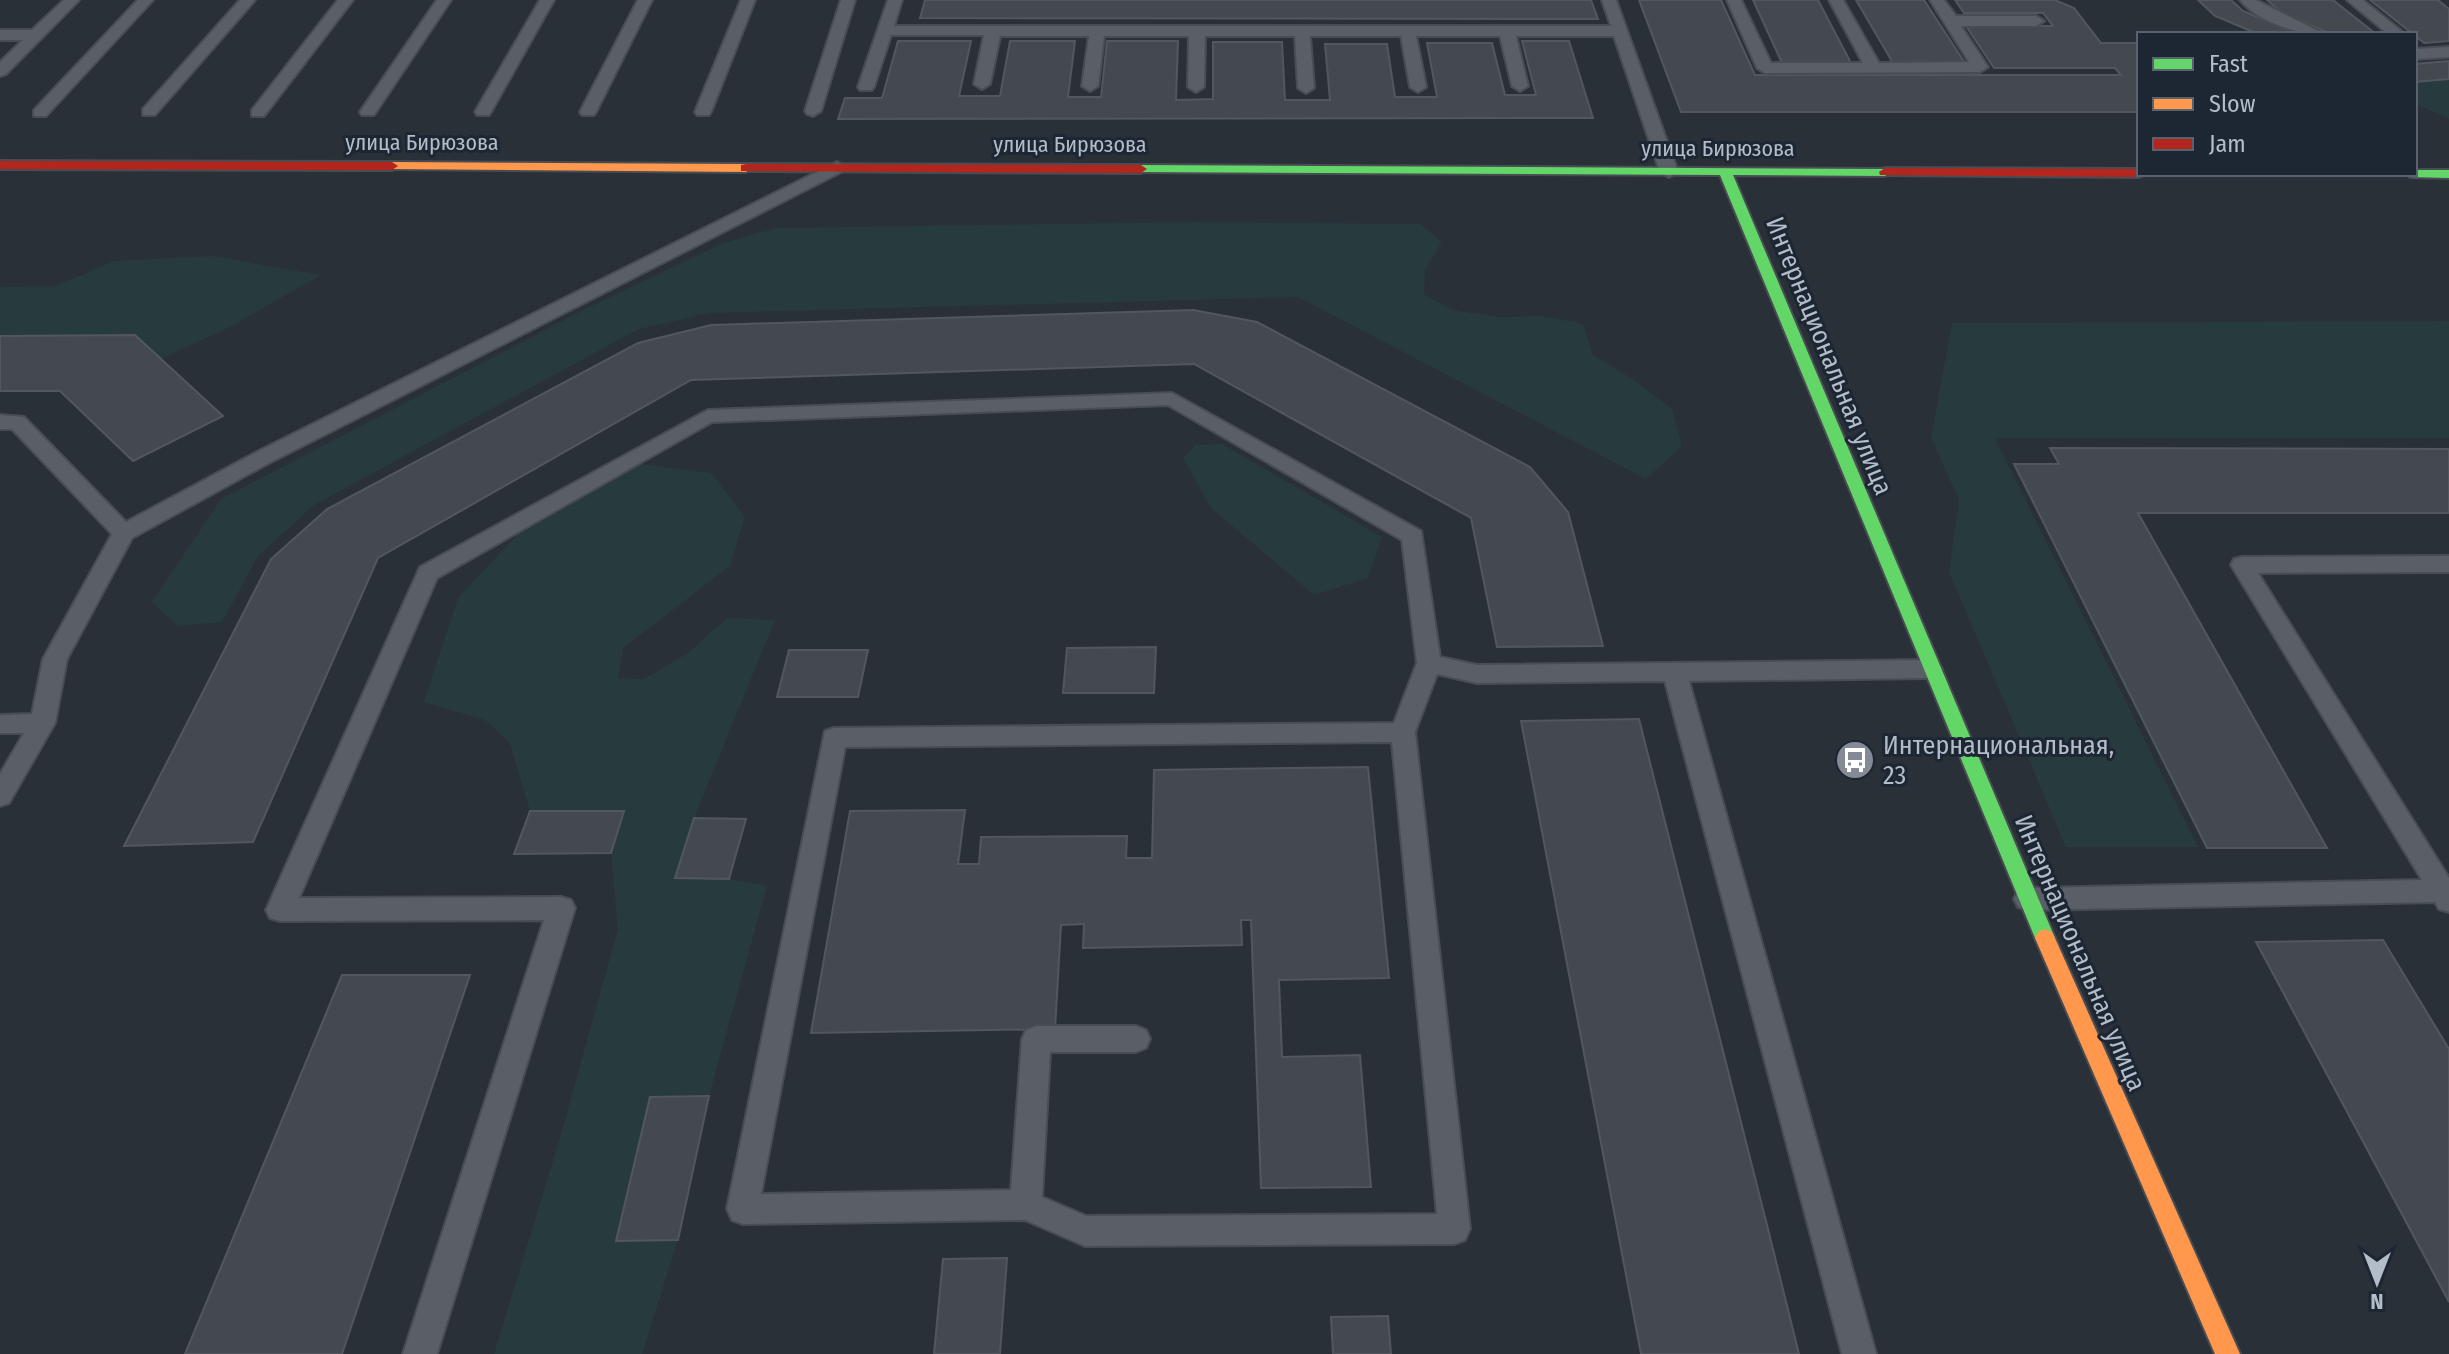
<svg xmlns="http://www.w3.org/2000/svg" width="2449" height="1354" viewBox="0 0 2449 1354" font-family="'Fira Sans Condensed',sans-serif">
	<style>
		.green { fill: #273a3e }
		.building { fill: #444950; stroke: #52575f; stroke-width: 2 }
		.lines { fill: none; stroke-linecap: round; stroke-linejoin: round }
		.lane-casing { stroke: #484c53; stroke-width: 4 }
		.fast-casing { stroke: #484c53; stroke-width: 4 }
		.slow-casing { stroke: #484c53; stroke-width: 4 }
		.jam-casing { stroke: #484c53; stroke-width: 4 }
		.lane { fill: #5a5e66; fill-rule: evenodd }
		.fast { fill: #63d668; fill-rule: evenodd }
		.slow { fill: #ff974d; fill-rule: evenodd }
		.jam { fill: #b3261e; fill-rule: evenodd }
		.labels { text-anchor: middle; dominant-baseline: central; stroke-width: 6; stroke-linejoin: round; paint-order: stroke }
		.far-street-label { font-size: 22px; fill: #b4bcc9; stroke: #1d2633 }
		.street-label { font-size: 26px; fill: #b4bcc9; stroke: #1d2633 }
		.poi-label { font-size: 26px; fill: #b4bcc9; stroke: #1d2633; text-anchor: start }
	</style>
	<rect width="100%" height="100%" fill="#2a3038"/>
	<g class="green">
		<path d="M2449,79v40l-31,-14 -3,-23z"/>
		<path d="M1196,222l224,2 22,18 -17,28 -1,24 28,16 46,7 45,-1 40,8 10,31 38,23 41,31 10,37 -36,33 -348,-182 -588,16 -71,16 -325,176 -56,51 -36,66 -44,4 -26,-24 69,-103 368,-192 134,-64 54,-15z"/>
		<path d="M211,256l110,19 -91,52 -72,33 -158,-5v-68l56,-1 58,-25z"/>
		<path d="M2449,321v117h-454l203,409h-132l-117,-275 10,-72 -28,-63 21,-114z"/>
		<path d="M1222,444l160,93 -14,41 -54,17 -103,-87 -28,-50 12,-13z"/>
		<path d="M640,464l71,9 34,44 -15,49 -107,82 -5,30 26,1 44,-26 39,-35 48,2 -81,198 -19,59 54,2 38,7 -58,210 -59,1 -34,143h62l-36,114h-148l63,-206 61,-219 -7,-76 12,-42h-93l-20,-68 -25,-23 -61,-18 34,-104 60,-64z"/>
	</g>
	<g class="building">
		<path d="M925,0h666l7,19 -678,-1z"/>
		<path d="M1639,0h82l34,75h366l-6,-7h-121l-28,-42h87l-10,-13h-79l-9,-13h100l19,8 27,35h38v69h-458z"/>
		<path d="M1753,0h65l33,63h-69z"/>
		<path d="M1856,0h68l41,63h-72z"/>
		<path d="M2198,0h33l12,11 55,23h-40l-43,-18z"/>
		<path d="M2267,0h66l43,34h-45l-49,-21z"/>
		<path d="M2370,0h68l11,9v32l-25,2z"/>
		<path d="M898,41h73l-12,55h41l10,-55h65l-7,56h33l6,-56h71l-2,59 37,-1v-57h69l3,58h45l-5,-56h62l8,53h42l-10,-54h65l13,52h31l-14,-54h47l24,77 -755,1 7,-21h37z"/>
		<path d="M2449,61v18l-34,3v-18z"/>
		<path d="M1193,310l64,12 273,145 38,45 35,134 -106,1 -26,-129 -277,-154 -503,16 -313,178 -125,284 -129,4 147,-287 56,-50 311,-166 73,-18z"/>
		<path d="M135,335l88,81 -90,45 -73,-70h-60v-55z"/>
		<path d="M2050,448l399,1v64h-311l189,335h-120l-193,-384h45z"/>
		<path d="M1156,647l-2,46h-91l4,-45z"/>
		<path d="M789,650h79l-10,47h-81z"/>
		<path d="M1639,719l128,506 32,129h-158l-120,-633z"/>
		<path d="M1368,767l21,211 -110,2 3,77 78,-2 11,132 -110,1 -10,-268h-10l1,25 -159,3 1,-24 -23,1 -6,104 -244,4 39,-222 115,-1 -7,54h21l2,-27 146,-1 -1,22h26l2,-88z"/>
		<path d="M530,811h94l-13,42 -97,1z"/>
		<path d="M694,818l52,1 -17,60 -54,-1z"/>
		<path d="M2383,940l66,109v253l-193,-360z"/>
		<path d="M342,975h128l-128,379h-157z"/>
		<path d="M709,1096l-31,144 -62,1 34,-144z"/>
		<path d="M1007,1258l-7,96h-66l9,-95z"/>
		<path d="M1388,1316l3,38h-58l-2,-37z"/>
	</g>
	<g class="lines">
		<g class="lane-casing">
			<g id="lane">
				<path d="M64,0h15l-73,74 -6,2v-14l23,-22h-23v-10h32z"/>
				<path d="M138,0h15l-107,116h-12v-6z"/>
				<path d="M240,0h15l-100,115h-12v-6z"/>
				<path d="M338,0h15l-89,116h-12v-6z"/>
				<path d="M437,0h14l-77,115h-12l-2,-3z"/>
				<path d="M540,0h14l-63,112 -2,3h-12l-2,-3z"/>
				<path d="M638,0h14l-56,112 -2,3h-12l-2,-3z"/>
				<path d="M741,0h14l-44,112 -2,3h-12l-2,-3z"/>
				<path d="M841,0h14l-34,111 -8,5 -6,-2 -2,-3z"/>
				<path d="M888,0h14l-8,26h717l-9,-26h14l62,172 -9,5 -9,-5 -46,-136h-98l12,50 -8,5 -8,-5 -12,-50h-84l10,51 -8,5 -8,-5 -9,-51h-91l4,52 -8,5 -8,-5 -3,-52h-90l-1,51 -8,5 -8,-5 1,-51h-85l-6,50 -8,5 -8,-5 7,-50h-89l-10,48 -8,5 -8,-5 10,-49h-93l-17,52 -2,3h-12l-2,-3z"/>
				<path d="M1727,0h14l30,63h92l-34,-63h14l36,63 90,-1 -39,-62h14l12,16h80l8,5 -8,5h-75l27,41 -8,5 -215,1 -8,-5z"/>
				<path d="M2240,0h16l68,34c-28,0 -66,-12 -84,-34z"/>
				<path d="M2347,0h16l42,34h-17z"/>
				<path d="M2449,47v10l-34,2v-10z"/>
				<path d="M837,162l9,5 -3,4 -576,293 -135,74 -65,121 -12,64 -46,80 -9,3v-32l24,-41h-24v-18l32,-1 11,-55 69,-125 -100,-105h-12v-14l24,2 102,105 127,-68z"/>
				<path d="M1172,393l249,138 19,126 37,8 453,-5 8,3 4,6 -4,6 -8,3 -241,3 187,673h-34l-177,-673 -188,2 -40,-9 -22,58 55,497 -5,11 -11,4 -369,2 -60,-26 -282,4 -11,-4 -5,-11 98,-478 9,-3 560,-5 23,-60 -15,-123 -234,-135 -456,17 -275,156 -138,320 262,-1 10,3 4,8 -138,446h-34l141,-434 -264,1 -10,-3 -4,-8 154,-343 288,-157zM1392,742l45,472 -351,2 -44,-19 8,-145h86l10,-4 4,-9 -4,-9 -10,-4h-100l-10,4 -4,9 -11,151 -250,4 84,-447z"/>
				<path d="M2449,556v16l-191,1 191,305v34l-10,-3 -4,-7 -407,8 -10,-3 -4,-8 4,-8 10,-3 394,-8 -191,-315 3,-6 8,-2z"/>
			</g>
		</g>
		<g class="fast-casing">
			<g id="fast">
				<path d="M1141,165l749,4 1,3 -6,4 -152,-1 322,763 -3,6 -7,3 -7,-3 -3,-6 -315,-763 -584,-3v-6z"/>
				<path d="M2415,170h34v8l-39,-1 -1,-3h6z"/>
			</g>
		</g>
		<g class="slow-casing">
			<g id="slow">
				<path d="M392,162l354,2 6,4 -6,4 -359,-3v-6z"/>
				<path d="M2045,929l7,3 3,6 185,416h-25l-180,-416 3,-6z"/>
			</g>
		</g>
		<g class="jam-casing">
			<g id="jam">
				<path d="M0,161l392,1 6,4 -6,4 -392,-1z"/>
				<path d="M746,164l395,1 6,4 -6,4 -400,-2v-6z"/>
				<path d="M1885,168l254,1v5h6l-6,3 -259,-2 -1,-3z"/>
			</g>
		</g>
		<use href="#lane" class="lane"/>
		<use href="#fast" class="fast"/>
		<use href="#slow" class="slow"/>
		<use href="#jam" class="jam"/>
	</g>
	<defs>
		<g id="bus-disc" transform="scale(2)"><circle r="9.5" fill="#848b96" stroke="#1d2633"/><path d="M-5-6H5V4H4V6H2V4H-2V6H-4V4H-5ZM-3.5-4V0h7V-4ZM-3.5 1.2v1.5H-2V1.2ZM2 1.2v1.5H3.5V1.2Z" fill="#fff"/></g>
	</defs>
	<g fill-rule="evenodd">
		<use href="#bus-disc" x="1855" y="760"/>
	</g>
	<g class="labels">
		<g class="far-street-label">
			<text x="422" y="142">улица Бирюзова</text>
			<text x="1070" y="144">улица Бирюзова</text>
			<text x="1718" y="148">улица Бирюзова</text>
		</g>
		<g class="street-label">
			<text transform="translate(1829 356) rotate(68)">Интернациональная улица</text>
			<text transform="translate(2080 953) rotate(67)">Интернациональная улица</text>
		</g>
		<g class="poi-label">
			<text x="1883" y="745">Интернациональная,<tspan x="1883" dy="30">23</tspan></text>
		</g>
	</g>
	<rect x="2137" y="32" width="280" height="144" fill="#1d2633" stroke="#59626f" stroke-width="2"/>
	<rect x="2153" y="58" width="40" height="12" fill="#63d668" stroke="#59626f" stroke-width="2"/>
	<text x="2209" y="72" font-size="24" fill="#b4bcc9">Fast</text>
	<rect x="2153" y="98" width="40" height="12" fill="#ff974d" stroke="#59626f" stroke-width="2"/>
	<text x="2209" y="112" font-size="24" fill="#b4bcc9">Slow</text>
	<rect x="2153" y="138" width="40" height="12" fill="#b3261e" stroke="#59626f" stroke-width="2"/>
	<text x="2209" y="152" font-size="24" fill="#b4bcc9">Jam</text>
	<g transform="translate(2377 1282) rotate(180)" stroke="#1d2633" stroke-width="6" paint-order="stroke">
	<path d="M0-6L14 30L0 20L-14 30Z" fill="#b4bcc9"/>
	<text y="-12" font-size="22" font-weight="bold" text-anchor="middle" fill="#b4bcc9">N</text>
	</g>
</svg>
